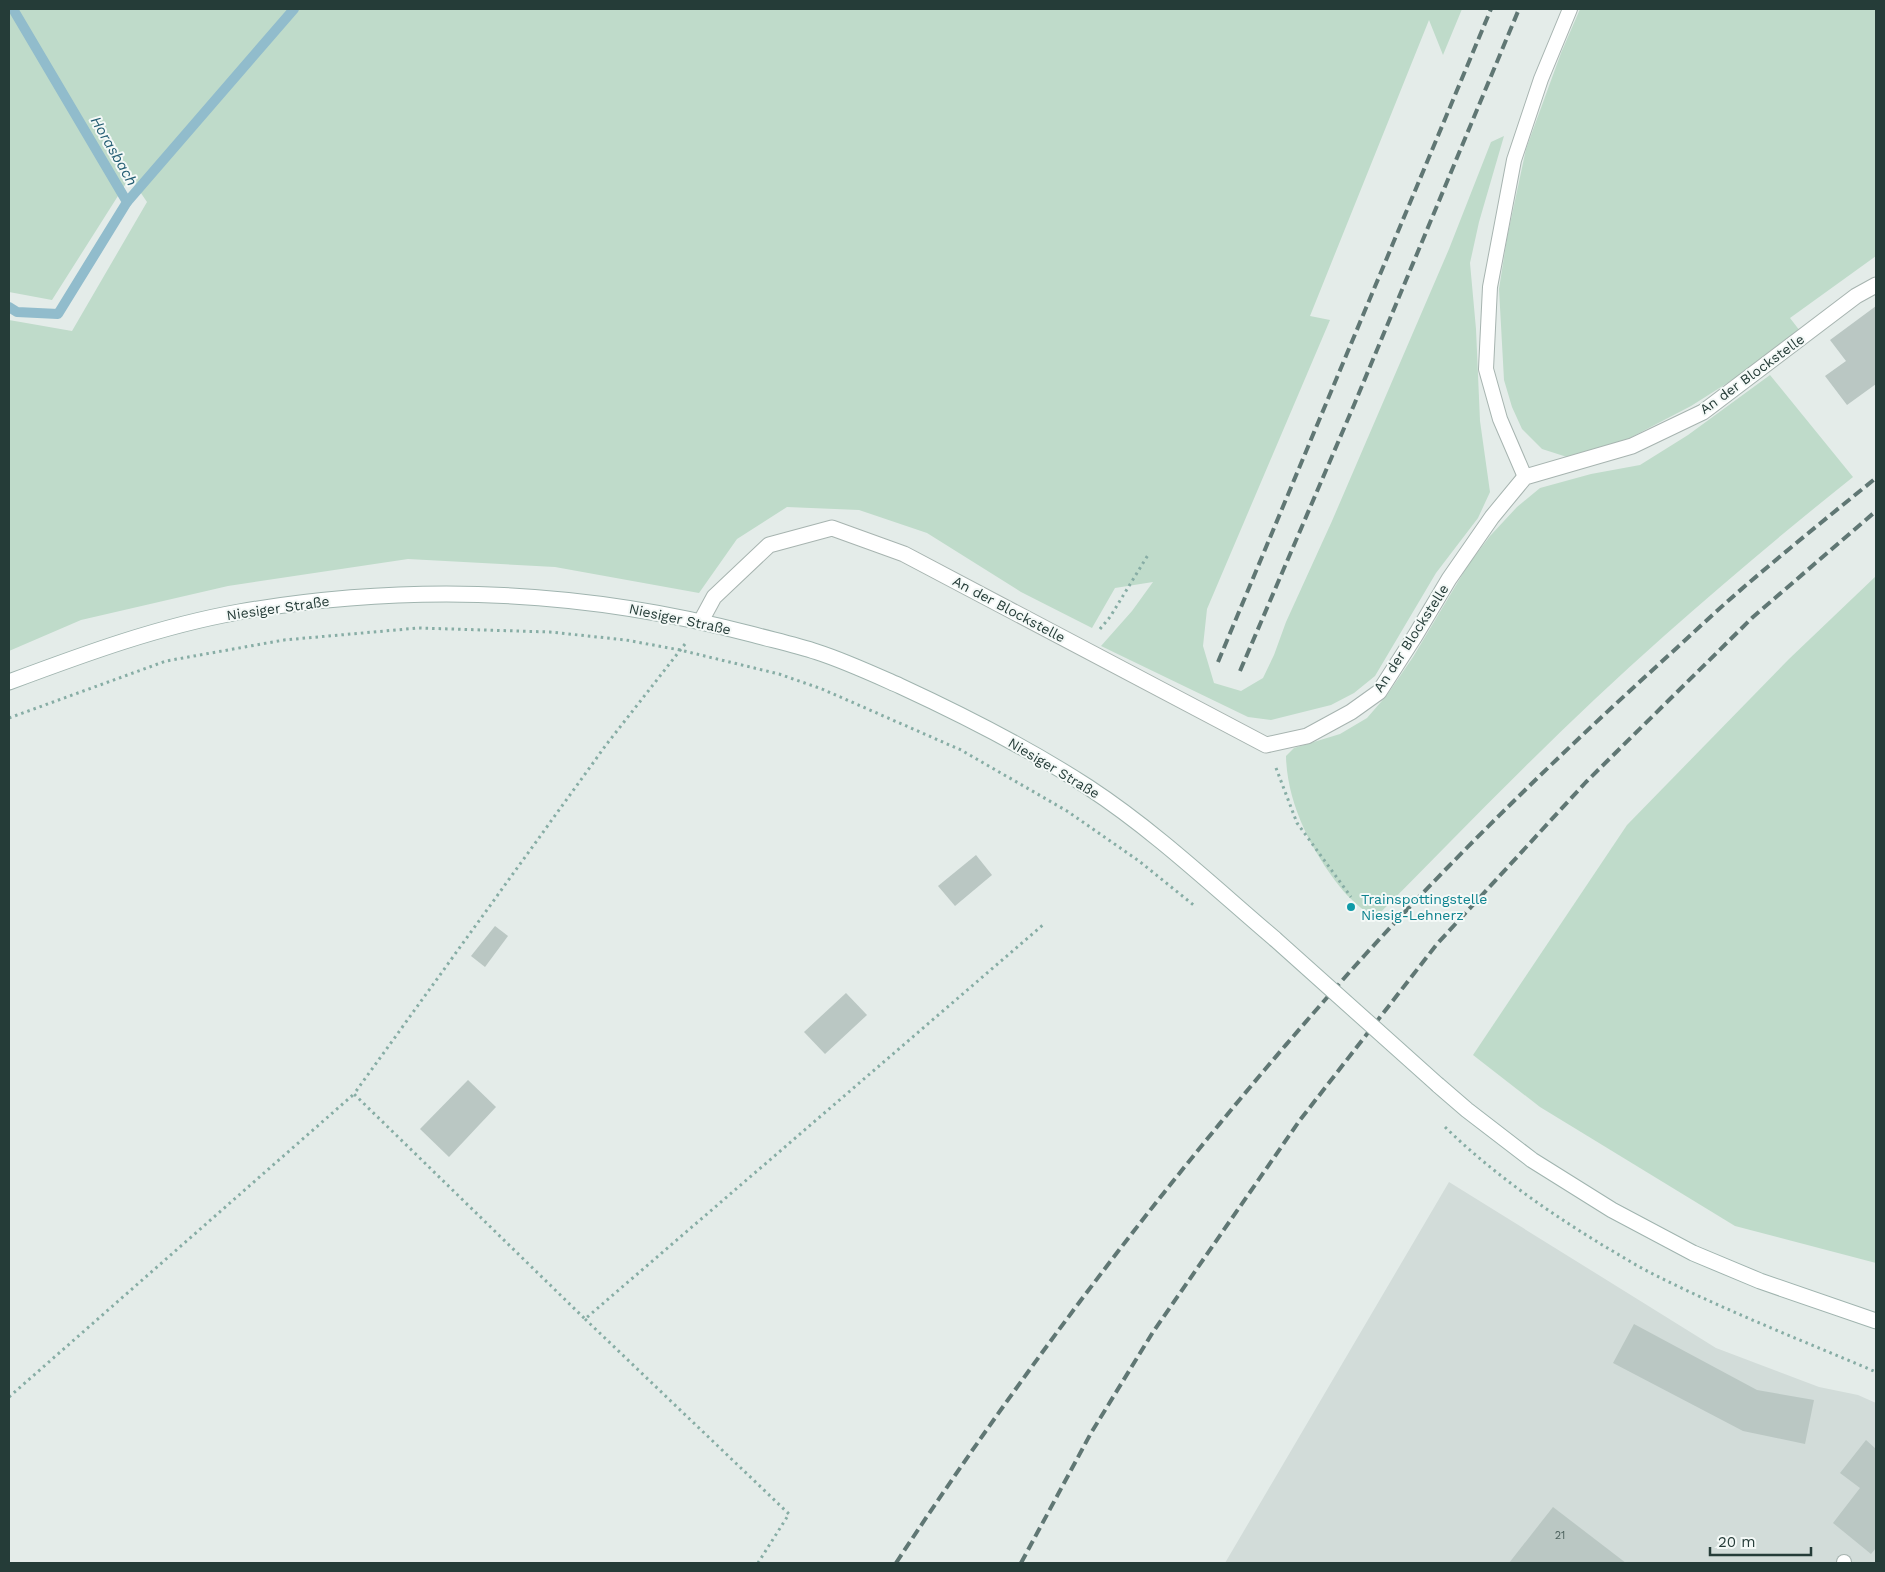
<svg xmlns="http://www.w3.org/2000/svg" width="1885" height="1572" viewBox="0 0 1885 1572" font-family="'Work Sans',sans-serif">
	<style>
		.built { fill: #d2dcd9 }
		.green { fill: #bfdbca }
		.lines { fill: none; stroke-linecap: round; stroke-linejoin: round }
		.stream { stroke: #91bccc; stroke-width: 10 }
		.building { fill: #bac7c3 }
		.lane-casing { stroke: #a7b4b0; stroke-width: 16 }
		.street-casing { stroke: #a7b4b0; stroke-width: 17 }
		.secondary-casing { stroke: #a0b4af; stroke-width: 17 }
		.path { stroke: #87ada5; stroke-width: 3; stroke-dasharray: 2.5 4; stroke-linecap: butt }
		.lane { stroke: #fff; stroke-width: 14 }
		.street { stroke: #fff; stroke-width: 15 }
		.secondary { stroke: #fff; stroke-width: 15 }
		.rail { stroke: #607774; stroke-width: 4; stroke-dasharray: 10 5; stroke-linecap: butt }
		.secondary-bridge-casing { stroke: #a0b4af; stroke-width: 17; stroke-linecap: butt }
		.secondary-bridge { stroke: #fff; stroke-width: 15 }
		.culture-dot { fill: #0f9aa8; stroke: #f4f9f7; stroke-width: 2 }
		.labels { text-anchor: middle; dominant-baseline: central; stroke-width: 4; stroke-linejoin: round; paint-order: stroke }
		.number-label { font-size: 11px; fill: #4a5f5b }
		.street-label { font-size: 14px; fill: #253c38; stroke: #f4f9f7 }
		.culture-label { font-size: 14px; fill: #0d838f; stroke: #f4f9f7; text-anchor: start }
		.water-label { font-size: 15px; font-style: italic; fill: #245d73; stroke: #f4f9f7 }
	</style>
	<rect width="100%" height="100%" fill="#e4ece9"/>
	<path class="built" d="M1449,1182l267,166 103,39 39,8 18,8v160h-651z"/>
	<g class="green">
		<path d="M9,9h1453l-19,46 -14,-35 -119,296 20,4 -123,289 -4,37 11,37 27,8 22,-13 11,-23 12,-33 46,-101 117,-272 42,-107 13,-6 -25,86 -9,41 6,66 4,92 10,71 -12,26 -42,55 -61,103 -21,17 -23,12 -60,15 -23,-3 -147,-71 31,-35 21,-29 -38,6 -23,40 -71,-36 -94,-59 -68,-23 -72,-3 -50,32 -38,54 -144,-26 -147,-8 -180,27 -147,34 -72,31v-331l63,11 75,-129 -17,-25 -78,123 -43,-8z"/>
		<path d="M1580,9h296v247l-86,62 10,13 -41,32 -68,43 -69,36 -36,13 -19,2 -25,-8 -20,-20 -10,-22 -8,-27 -5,-91 8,-51 19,-89 35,-96z"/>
		<path d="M1770,375l83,102c-64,51 -127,104 -189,159 -101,89 -195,187 -290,283 -11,-10 -26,-21 -34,-32 -29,-37 -53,-84 -54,-131l8,-8 46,-14 27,-16 20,-23 26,-38 55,-92 22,-29 27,-29 23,-19 51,-14 49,-9 48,-30z"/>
		<path d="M1876,576v687l-141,-37 -195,-119 -67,-52 154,-230 162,-166z"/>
	</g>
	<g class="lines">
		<g class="stream">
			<path d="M127,202l167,-193"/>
			<path d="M9,307l8,5 41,2 69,-112 -114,-193"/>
		</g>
	</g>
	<g class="building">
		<path d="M1876,306v78l-29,21 -22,-29 21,-15 -16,-21z"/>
		<path d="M976,855l16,20 -37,31 -17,-20z"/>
		<path d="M495,926l13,10 -23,31 -14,-11z"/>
		<path d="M846,993l21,22 -42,39 -21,-22z"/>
		<path d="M468,1080l28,27 -47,50 -29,-28z"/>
		<path d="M1634,1324l123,66 57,10 -9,44 -62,-13 -130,-68z"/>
		<path d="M1866,1440l10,9v99l-5,6 -38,-31 27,-35 -20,-15z"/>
		<path d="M1553,1507l73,56h-117z"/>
	</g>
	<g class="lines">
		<g class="lane-casing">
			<g id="lane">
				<path d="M1525,477l-25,-58 -14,-50 4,-82 24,-127 27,-81 29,-70"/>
				<path d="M1844,1563v-1"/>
			</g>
		</g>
		<g class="street-casing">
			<path id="street" d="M701,621l13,-24 55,-52 63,-17 72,26 362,191 41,-9 44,-24 28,-20 36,-56 34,-57 43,-62 33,-40 107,-31 71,-34 153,-116 20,-11"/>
		</g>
		<g class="secondary-casing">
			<g id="secondary">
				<path d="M9,682c75,-28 151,-56 230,-70 174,-30 342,-23 512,22 22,6 45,11 66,18 28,9 56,22 83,34 65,30 128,62 188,101 67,44 126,100 187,152"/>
				<path d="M1438,1085l29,25 65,50 80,50 81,43 67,28 116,40"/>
			</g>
		</g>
		<g class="path">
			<path d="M1100,629l10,-12 38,-62"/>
			<path d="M685,644l-79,101 -252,349 231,225 459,-395"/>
			<path d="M9,718l157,-57 118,-21 134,-12 132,4 76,8 54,10 99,24 43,15 139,61 106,61 72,50 57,46"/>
			<path d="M1276,768l21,55 54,74"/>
			<path d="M1445,1127c48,47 106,87 164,122 14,8 28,17 42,24 73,37 150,67 225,99"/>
			<path d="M585,1319l204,195 -31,49"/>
			<path d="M9,1397l345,-303"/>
		</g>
		<use href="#lane" class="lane"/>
		<use href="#street" class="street"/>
		<use href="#secondary" class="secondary"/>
		<g class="rail">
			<path d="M1218,662l273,-653"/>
			<path d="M1240,671l114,-266 165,-396"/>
			<path d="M896,1563c141,-214 297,-417 468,-607 93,-102 192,-198 294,-291 31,-28 61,-57 93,-84 41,-35 83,-69 125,-103"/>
			<path d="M1021,1563l70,-130 62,-101 147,-212 137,-176 149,-162 167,-165 123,-106"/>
		</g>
		<g class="secondary-bridge-casing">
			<path id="secondary-bridge" d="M1275,939l163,146"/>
		</g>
		<use href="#secondary-bridge" class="secondary-bridge"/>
	</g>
	<circle class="culture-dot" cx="1351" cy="907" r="5"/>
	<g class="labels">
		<g class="number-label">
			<text x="1560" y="1535">21</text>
		</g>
		<g class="street-label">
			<text transform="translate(1752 374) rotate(-36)">An der Blockstelle</text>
			<text transform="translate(278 608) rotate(-8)">Niesiger Straße</text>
			<text transform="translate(1009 609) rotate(28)">An der Blockstelle</text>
			<text transform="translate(680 619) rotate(12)">Niesiger Straße</text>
			<text transform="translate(1411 638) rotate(-57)">An der Blockstelle</text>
			<text transform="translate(1054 768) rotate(31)">Niesiger Straße</text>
		</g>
		<g class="culture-label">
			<text x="1361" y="899">Trainspottingstelle<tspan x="1361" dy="16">Niesig-Lehnerz</tspan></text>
		</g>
		<g class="water-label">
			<text transform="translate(114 151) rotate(60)">Horasbach</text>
		</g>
	</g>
	<rect width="1885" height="1572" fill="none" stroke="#253c38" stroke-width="20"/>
	<path d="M1710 1547v8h101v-8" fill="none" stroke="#253c38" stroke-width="2.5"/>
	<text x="1718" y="1547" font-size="15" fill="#253c38" stroke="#f4f9f7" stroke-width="4" paint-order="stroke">20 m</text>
</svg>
